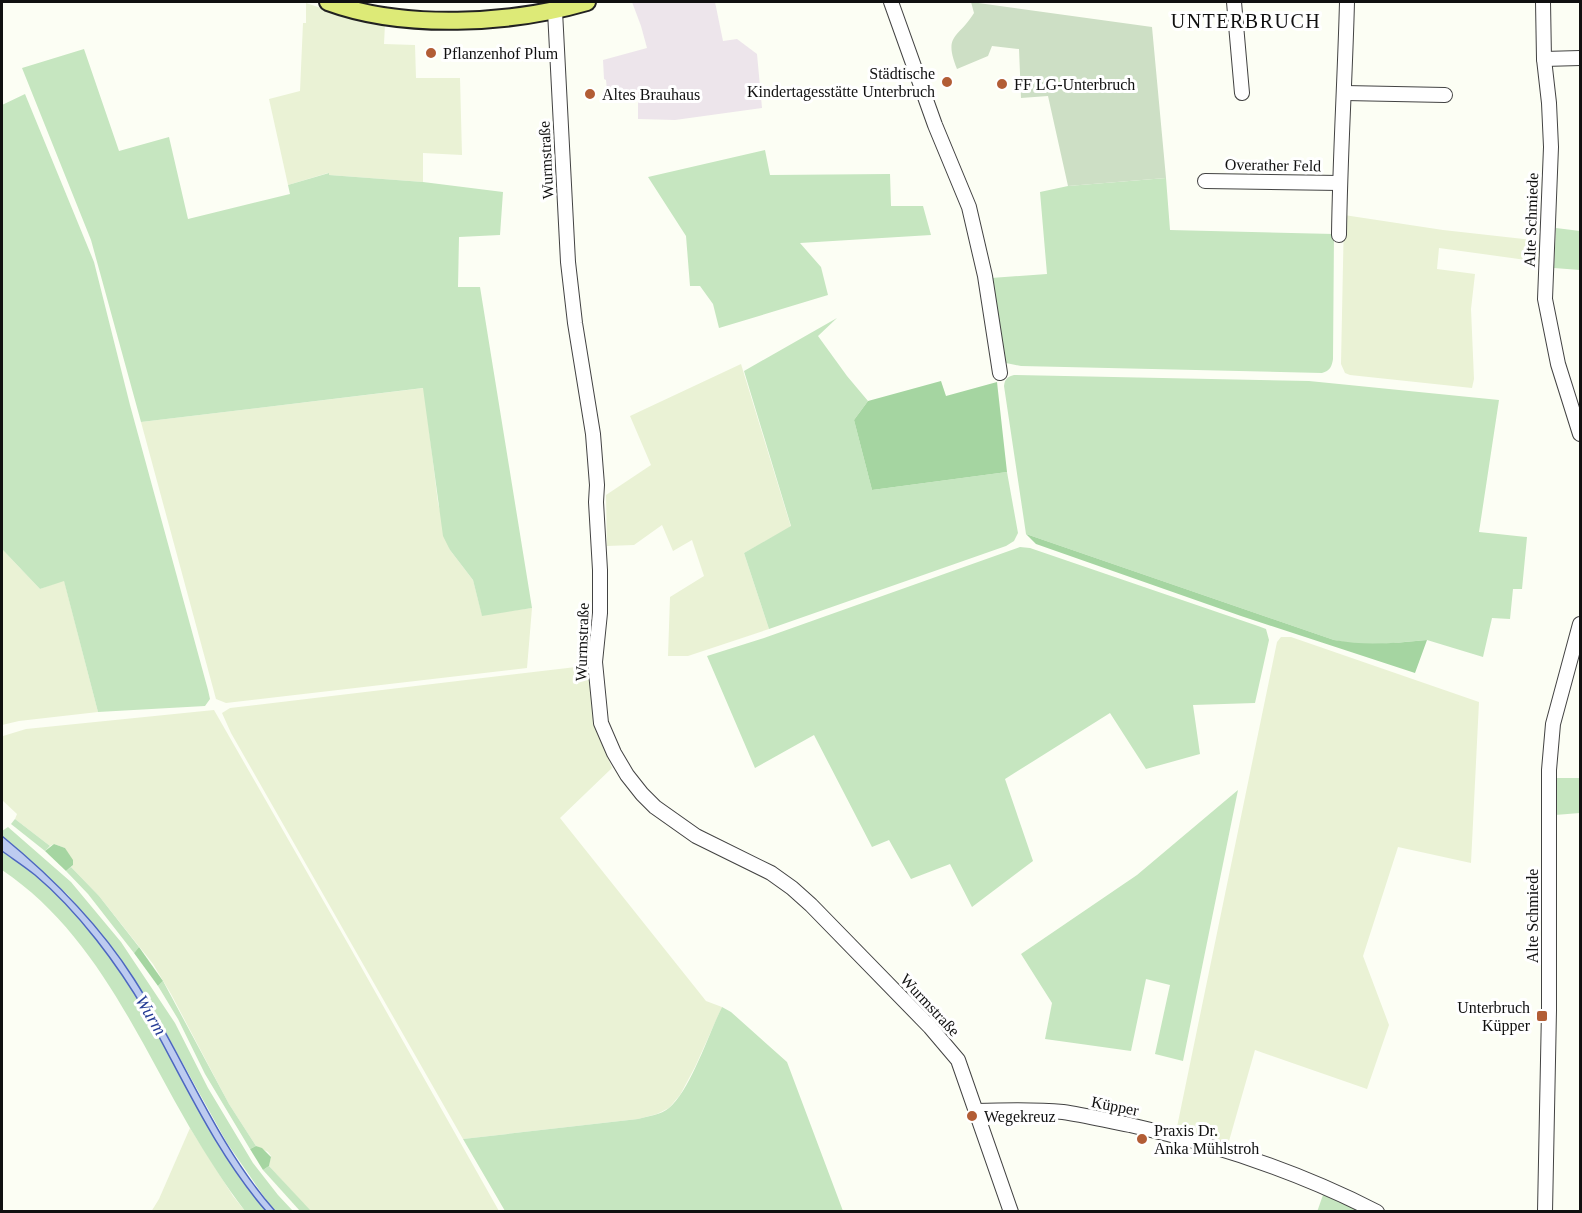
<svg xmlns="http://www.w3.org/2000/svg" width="1582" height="1213" viewBox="0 0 1582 1213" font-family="'Times New Roman',serif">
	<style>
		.industrial { fill: #ede5eb }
		.farmland { fill: #eaf2d5 }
		.green { fill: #c6e6c0 }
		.forest { fill: #a5d5a1 }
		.cemetery { fill: #cddfc5 }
		.water { fill: #bdcbf0; stroke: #4c67c0; stroke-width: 1.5 }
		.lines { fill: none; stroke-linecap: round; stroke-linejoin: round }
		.minor-casing { stroke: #434343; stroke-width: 16 }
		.major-casing { stroke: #212121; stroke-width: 20 }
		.minor { stroke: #fff; stroke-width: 14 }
		.major { stroke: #ddea77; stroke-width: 16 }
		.poi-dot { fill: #b25d35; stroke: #fff; stroke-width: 2 }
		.labels { text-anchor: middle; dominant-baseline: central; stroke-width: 6; stroke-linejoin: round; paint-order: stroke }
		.poi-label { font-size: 16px; fill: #101010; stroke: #fff; text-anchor: start }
		.street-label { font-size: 16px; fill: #101010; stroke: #fff }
		.water-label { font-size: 18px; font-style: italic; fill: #253c95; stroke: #fff }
		.quarter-label { font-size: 20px; letter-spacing: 1.5px; fill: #101010; stroke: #fff }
	</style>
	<rect width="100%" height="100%" fill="#fcfef4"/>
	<path class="industrial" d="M632,2h83l8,39 14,-2 20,15 5,54 -87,12 -37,-1v-29l-31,1 -1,-11 -2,-1 -1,-19 44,-12 -6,-22z"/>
	<g class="farmland">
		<path d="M306,3l39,13 40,8 -1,20 31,1 1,33h44l2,77 -39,-2v29l-94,-7 -1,-2 -40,12 -19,-86 31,-8 3,-68h3z"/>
		<path d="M1344,215l99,15 100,11 -2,21 -102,-14 -2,21 38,5 -4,35 3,70 -2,9 -122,-13 -5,-2 -4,-9z"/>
		<path d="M741,364l50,163 -47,26 25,76 -81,27h-20l2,-59 34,-21 -12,-36 -19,11 -11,-26 -28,20 -27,1 -1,-51 45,-30 -21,-49z"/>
		<path d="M424,388l14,115 12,47 23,30 9,35 50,-7 -5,60 -301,35 -10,-4 -75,-277z"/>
		<path d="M2,549l38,40 24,-9 34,132 -79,9 -17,4z"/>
		<path d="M1281,637h10l188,65 -8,161 -73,-16 -35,109 26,69 -22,64 -112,-39 -28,98 -46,-15 -4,-6 100,-485z"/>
		<path d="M576,667l14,3 3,39 5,24 14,35 -52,50 146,183 16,6 -27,60 -15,28 -11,13 -12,6 -19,5 -175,20 -232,-406 -9,-20 8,-5z"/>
		<path d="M214,710l137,239 148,262h-189l-41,-45 2,-10 -3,-4 -12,-6 -27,-42 -58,-110 -18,-30 -54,-68 -28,-29 2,-2 -8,-17 -11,-4 -4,2 -35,-27 2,-5 -15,-14 1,-64 23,-7z"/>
		<path d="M190,1128l43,68 12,15 -94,1 8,-13z"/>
	</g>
	<g class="green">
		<path d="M84,49l35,102 50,-14 19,82 102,-25 -2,-9 41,-12v2l94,7 80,10 -3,43 -41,2 -1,50h22l52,321 -50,8 -9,-36 -23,-30 -7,-14 -20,-148 -282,34 -50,-182 -69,-172z"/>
		<path d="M25,94l69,168 36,143 78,285 2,9 -5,7 -107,6 -34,-131 -24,8 -38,-40v-444z"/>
		<path d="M765,150l5,25 120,-1 1,32h32l8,29 -131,8 21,24 7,28 -109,33 -6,-24 -13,-18h-10l-4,-50 -38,-59z"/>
		<path d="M1166,178l4,52 164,4 -1,125c-1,7 -3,12 -11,14l-301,-7 -15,-3 -5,-7 -10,-78 56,-4 -7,-82 28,-6z"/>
		<path d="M1556,228l24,3v39l-26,-2z"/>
		<path d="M837,318l-19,18 29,40 21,25 -14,19 18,70 135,-18 11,61 -4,8 -8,5 -237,83 -25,-76 47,-27 -47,-155z"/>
		<path d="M1014,375l295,6 190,19 -20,132 48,5 -5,52h-9l-3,30 -18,-1 -9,39 -56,-17 -45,4h-29l-19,-4 -308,-106 -22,-148c1,-7 3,-9 10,-11z"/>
		<path d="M1020,547l10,1 228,78 8,3 3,11 -14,63 -62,2 7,49 -54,15 -36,-56 -105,66 28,82 -61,46 -22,-43 -39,15 -22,-39 -17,7 -58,-112 -59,33 -48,-112 57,-18z"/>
		<path d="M1556,778h24v35l-25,2z"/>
		<path d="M1238,790l-55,271 -28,-7 15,-69 -24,-6 -15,72 -86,-12 7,-36 -31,-49 116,-79z"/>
		<path d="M15,819l35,27 -5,5 -34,-27z"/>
		<path d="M8,827l63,55 50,60 54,81 33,65 45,75 25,32 15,16h-18l-6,-7 -42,-61 -71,-128 -43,-66 -45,-54 -66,-59v-5z"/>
		<path d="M2,851c11,8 23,15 33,24 44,37 82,89 111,138 38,68 69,139 120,198h-21c-20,-26 -38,-55 -55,-83 -54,-93 -96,-196 -188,-258z"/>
		<path d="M71,867l28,29 40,51 -5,6 -46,-59 -22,-23z"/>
		<path d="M163,981l66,123 27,42 -6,3 -45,-75 -27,-55 -20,-33z"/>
		<path d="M722,1007l9,5 56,50 56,149h-338l-42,-72 175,-20c10,-3 23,-4 31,-11 21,-17 40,-75 53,-101z"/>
		<path d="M269,1166l42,45h-11l-37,-41z"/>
		<path d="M1323,1195l39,16 -45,1z"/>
	</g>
	<g class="forest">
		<path d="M941,381l5,15 51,-14 10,90 -135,18 -18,-70 14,-19z"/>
		<path d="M1026,534l308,106c31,6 61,3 93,0l-12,33 -174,-57 -205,-72z"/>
		<path d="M54,844l11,4 8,12v5l-7,6 -21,-20z"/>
		<path d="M139,947l24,34 -5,5 -24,-33z"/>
		<path d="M256,1146l6,2 9,9 -2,9 -6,4 -13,-21z"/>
	</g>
	<path class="cemetery" d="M971,2l181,25 14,151 -98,8 -20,-90 -27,2 -2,-49 -27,-3 -4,10 -31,13c-14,-35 1,-30 17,-56z"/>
	<path class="water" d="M2,836c50,41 97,88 132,143 49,76 81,164 141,232h-9c-51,-59 -82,-130 -120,-198 -28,-48 -68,-102 -111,-138 -11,-9 -22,-16 -33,-24z"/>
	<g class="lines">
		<g class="minor-casing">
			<g id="minor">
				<path d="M891,2l44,123 34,82 16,69 15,97"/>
				<path d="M1234,2l8,91"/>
				<path d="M1543,2l1,57 5,44 2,44 -6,152 13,65 22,70"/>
				<path d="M555,11l13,251 7,61 18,111 4,51 -1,17 4,68v43l-5,49 6,61 13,30 13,22 15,19 13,13 41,29 75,37 21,15 19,17 119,122 28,33 53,152"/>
				<path d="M1544,59l36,-1"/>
				<path d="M1345,93l100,2"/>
				<path d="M1205,181l135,2"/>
				<path d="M1339,235c1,-78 6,-156 8,-233"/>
				<path d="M976,1111c29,-1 58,-2 87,1 22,3 45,9 67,13 85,19 169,47 247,87"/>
				<path d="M1545,1212l4,-202v-240l4,-46 27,-100"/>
			</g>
		</g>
		<g class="major-casing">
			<path id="major" d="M328,2c76,28 183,22 259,0"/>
		</g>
		<use href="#minor" class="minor"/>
		<use href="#major" class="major"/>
	</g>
	<g class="poi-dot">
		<circle cx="431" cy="53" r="6"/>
		<circle cx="947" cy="82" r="6"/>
		<circle cx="1002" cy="84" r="6"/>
		<circle cx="590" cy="94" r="6"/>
		<rect x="1536" y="1010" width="12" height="12" rx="3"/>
		<circle cx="972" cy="1116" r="6"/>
		<circle cx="1142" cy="1139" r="6"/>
	</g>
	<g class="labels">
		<g class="poi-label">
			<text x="443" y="53">Pflanzenhof Plum</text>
			<text x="935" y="73" text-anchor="end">Städtische<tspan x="935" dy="18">Kindertagesstätte Unterbruch</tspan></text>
			<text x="1014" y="84">FF LG-Unterbruch</text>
			<text x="602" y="94">Altes Brauhaus</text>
			<text x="1530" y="1007" text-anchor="end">Unterbruch<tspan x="1530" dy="18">Küpper</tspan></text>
			<text x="984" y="1116">Wegekreuz</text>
			<text x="1154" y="1130">Praxis Dr.<tspan x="1154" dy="18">Anka Mühlstroh</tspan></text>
		</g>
		<g class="street-label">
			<text transform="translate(546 160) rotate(-93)">Wurmstraße</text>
			<text transform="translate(1273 165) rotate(1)">Overather Feld</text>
			<text transform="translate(1531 220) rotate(-88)">Alte Schmiede</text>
			<text transform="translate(582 642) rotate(-88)">Wurmstraße</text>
			<text transform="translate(1532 916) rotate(-90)">Alte Schmiede</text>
			<text transform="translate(930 1005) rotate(47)">Wurmstraße</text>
			<text transform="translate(1115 1106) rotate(11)">Küpper</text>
		</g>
		<g class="water-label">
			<text transform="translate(151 1015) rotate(59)">Wurm</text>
		</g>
		<g class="quarter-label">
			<text x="1246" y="21">UNTERBRUCH</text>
		</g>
	</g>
	<rect width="1582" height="1213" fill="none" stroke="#101010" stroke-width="6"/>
</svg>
